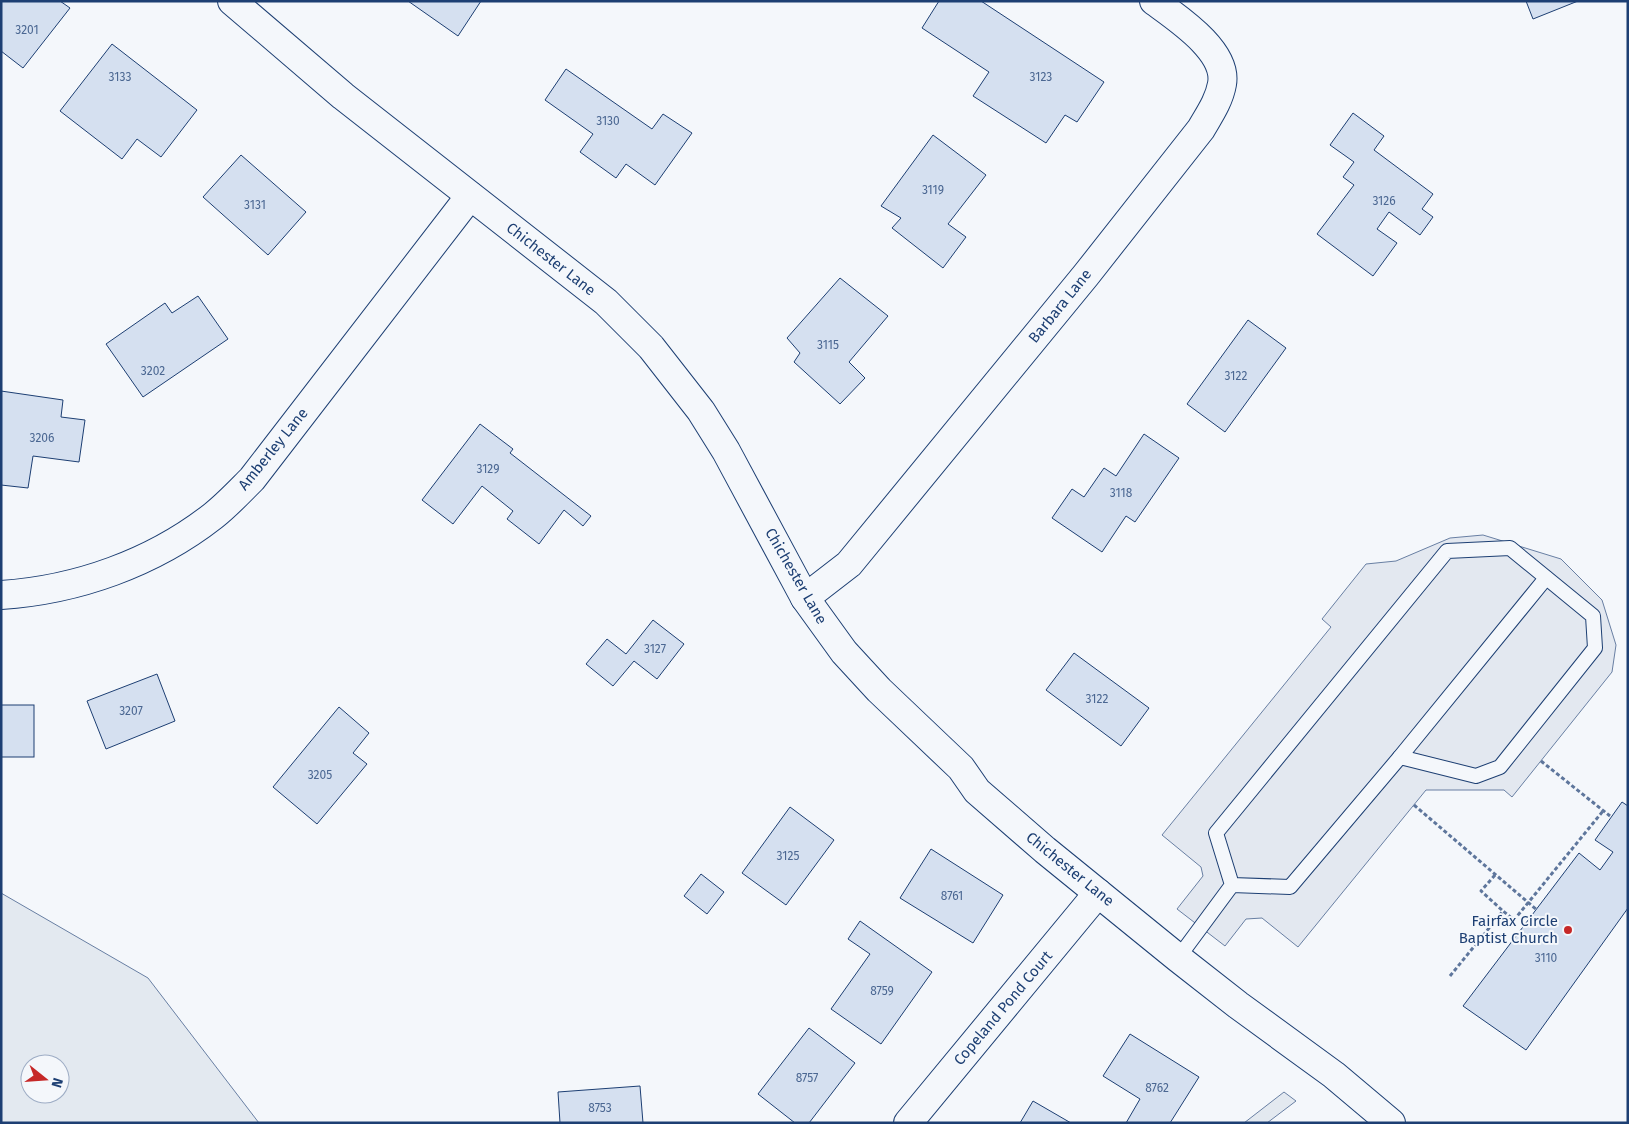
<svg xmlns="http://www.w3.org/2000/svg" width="1629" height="1124" viewBox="0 0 1629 1124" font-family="'Fira Sans',sans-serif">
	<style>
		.green { fill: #e3e9f0; stroke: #687fa3; fill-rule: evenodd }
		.parking { fill: #e3e8f0; stroke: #687fa3 }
		.building { fill: #d5e0f0; stroke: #1d3f73 }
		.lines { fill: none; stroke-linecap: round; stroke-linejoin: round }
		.service-casing { stroke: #1d3f73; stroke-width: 16 }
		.minor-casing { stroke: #1d3f73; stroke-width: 30 }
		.path { stroke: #5e769c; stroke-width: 3; stroke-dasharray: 4 2.5; stroke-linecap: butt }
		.service { stroke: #f4f7fb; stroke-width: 14 }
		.minor { stroke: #f4f7fb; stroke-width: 28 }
		.poi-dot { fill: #c62828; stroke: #f4f7fb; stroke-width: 2 }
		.labels { text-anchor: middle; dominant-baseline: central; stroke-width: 4; stroke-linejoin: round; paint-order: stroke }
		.number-label { font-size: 12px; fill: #4b6792 }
		.street-label { font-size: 15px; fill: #1d3f73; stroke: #f4f7fb }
		.poi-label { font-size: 15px; fill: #1d3f73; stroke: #f4f7fb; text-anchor: end }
	</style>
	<rect width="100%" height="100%" fill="#f4f7fb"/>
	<g class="green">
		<path d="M1,893l147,85 111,145h-258zM30,1064h30v30h-30z"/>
		<path d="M1284,1092l12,9 -29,22h-23z"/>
	</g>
	<path class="parking" d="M1483,535l78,24 41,41 14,45 -4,27 -100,125 -8,-7h-78l-128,157 -36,-29 -16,1 -21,27 -48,-37 26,-33 -2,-9 -39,-32 169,-208 -9,-8 44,-55 30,-3 54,-23z"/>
	<g class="building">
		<path d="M1,1h59l10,7 -47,60 -22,-17z"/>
		<path d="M408,1h73l-23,35z"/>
		<path d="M939,1h42l123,81 -27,40 -12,-7 -19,28 -73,-47 16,-24 -67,-44z"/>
		<path d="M1526,1h52l-45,18z"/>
		<path d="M112,44l85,66 -36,47 -24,-18 -15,20 -62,-48z"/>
		<path d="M566,69l86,60 11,-15 29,19 -37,52 -29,-21 -10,14 -36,-26 13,-18 -48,-34z"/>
		<path d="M1353,113l31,23 -10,14 59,44 -11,15 11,8 -13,18 -31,-23 -12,17 20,14 -24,33 -56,-42 37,-49 -11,-8 11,-15 -24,-17z"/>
		<path d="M933,135l53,40 -38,49 18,13 -23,31 -51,-40 9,-10 -20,-12z"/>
		<path d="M241,155l65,57 -38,43 -65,-58z"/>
		<path d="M840,278l48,38 -39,46 16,16 -25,26 -46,-42 6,-9 -13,-15z"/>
		<path d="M198,296l30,43 -85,58 -37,-53 59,-41 7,10z"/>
		<path d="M1248,320l38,28 -61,84 -38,-28z"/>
		<path d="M1,391l62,9 -2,17 24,3 -6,42 -46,-6 -5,32 -27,-3z"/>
		<path d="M480,424l33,25 -3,4 81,63 -8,10 -19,-16 -25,34 -32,-25 6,-8 -31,-25 -29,38 -31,-24z"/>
		<path d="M1144,434l35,24 -44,64 -9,-6 -24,36 -50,-34 20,-29 12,8 20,-29 12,8z"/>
		<path d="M653,620l31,24 -27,35 -23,-18 -21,25 -27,-22 21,-25 19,15z"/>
		<path d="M1074,653l75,55 -28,38 -75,-56z"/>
		<path d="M157,674l18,47 -69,28 -19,-48z"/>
		<rect x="1" y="705" width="33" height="52"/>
		<path d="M339,707l30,26 -16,20 14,11 -50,60 -44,-37z"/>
		<path d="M1622,802l6,4v102l-102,142 -63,-44 116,-153 21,17 13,-18 -18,-12z"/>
		<path d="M790,807l44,33 -48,65 -44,-32z"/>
		<path d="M931,849l72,46 -30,48 -73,-45z"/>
		<path d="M701,874l23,18 -17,22 -23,-18z"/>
		<path d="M860,921l72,51 -51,72 -50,-35 39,-55 -22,-15z"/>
		<path d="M809,1028l46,35 -46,60h-14l-37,-29z"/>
		<path d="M1130,1034l69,43 -29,46h-44l14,-24 -37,-23z"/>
		<path d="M640,1086l3,37h-83l-2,-31z"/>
		<path d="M1033,1101l38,22h-51z"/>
	</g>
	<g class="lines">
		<g class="service-casing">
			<g id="service">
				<path d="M1400,757l146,-179"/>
				<path d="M1178,958l54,-73 58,2 110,-130 76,19 24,-9 95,-119 -2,-32 -83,-68 -63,3 -231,282 16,52"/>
			</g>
		</g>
		<g class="minor-casing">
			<g id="minor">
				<path d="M232,1l111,95 263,206 45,45 50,64 25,40 79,147 39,54 35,38 82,78 16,23 68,59 133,108 60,47 96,70 57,48"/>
				<path d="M1,595c76,-5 152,-32 212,-79 14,-11 26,-24 39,-37l218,-283"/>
				<path d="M805,598l44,-34 237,-289 115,-146c8,-14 18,-28 21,-45 6,-33 -45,-66 -68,-83"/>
				<path d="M908,1123l190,-230"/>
			</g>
		</g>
		<g class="path">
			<path d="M1541,761l69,55"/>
			<path d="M1414,805l123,105"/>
			<path d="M1495,875l-14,16 22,20"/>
			<path d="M1450,976l53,-65 11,9 89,-109"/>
		</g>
		<use href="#service" class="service"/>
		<use href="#minor" class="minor"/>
	</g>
	<circle class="poi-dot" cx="1568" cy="930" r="5"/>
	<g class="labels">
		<g class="number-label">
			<text x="27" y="30">3201</text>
			<text x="120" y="77">3133</text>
			<text x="1041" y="77">3123</text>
			<text x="608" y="121">3130</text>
			<text x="933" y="190">3119</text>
			<text x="1384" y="201">3126</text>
			<text x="255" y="205">3131</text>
			<text x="828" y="345">3115</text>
			<text x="153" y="371">3202</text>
			<text x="1236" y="376">3122</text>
			<text x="42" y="438">3206</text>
			<text x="488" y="469">3129</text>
			<text x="1121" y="493">3118</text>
			<text x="655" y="649">3127</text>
			<text x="1097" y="699">3122</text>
			<text x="131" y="711">3207</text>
			<text x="320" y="775">3205</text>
			<text x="788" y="856">3125</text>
			<text x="952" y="896">8761</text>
			<text x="1546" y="958">3110</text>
			<text x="882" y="991">8759</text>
			<text x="807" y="1078">8757</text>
			<text x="1157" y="1088">8762</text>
			<text x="600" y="1108">8753</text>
		</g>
		<g class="street-label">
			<text transform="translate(551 259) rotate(38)">Chichester Lane</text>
			<text transform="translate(1060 306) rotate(-51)">Barbara Lane</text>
			<text transform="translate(273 449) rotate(-51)">Amberley Lane</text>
			<text transform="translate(796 576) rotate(60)">Chichester Lane</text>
			<text transform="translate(1070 869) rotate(39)">Chichester Lane</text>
			<text transform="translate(1003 1008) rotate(-50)">Copeland Pond Court</text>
		</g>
		<g class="poi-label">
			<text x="1558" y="921">Fairfax Circle<tspan x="1558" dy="17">Baptist Church</tspan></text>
		</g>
	</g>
	<rect width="1629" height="1124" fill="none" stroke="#1d3f73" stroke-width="5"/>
	<g transform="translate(45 1079) rotate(107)"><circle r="24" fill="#f4f7fb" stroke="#9eadc5"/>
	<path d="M0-4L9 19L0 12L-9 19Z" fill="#c62828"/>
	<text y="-8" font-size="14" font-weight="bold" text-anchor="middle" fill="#1d3f73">N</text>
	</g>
</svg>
